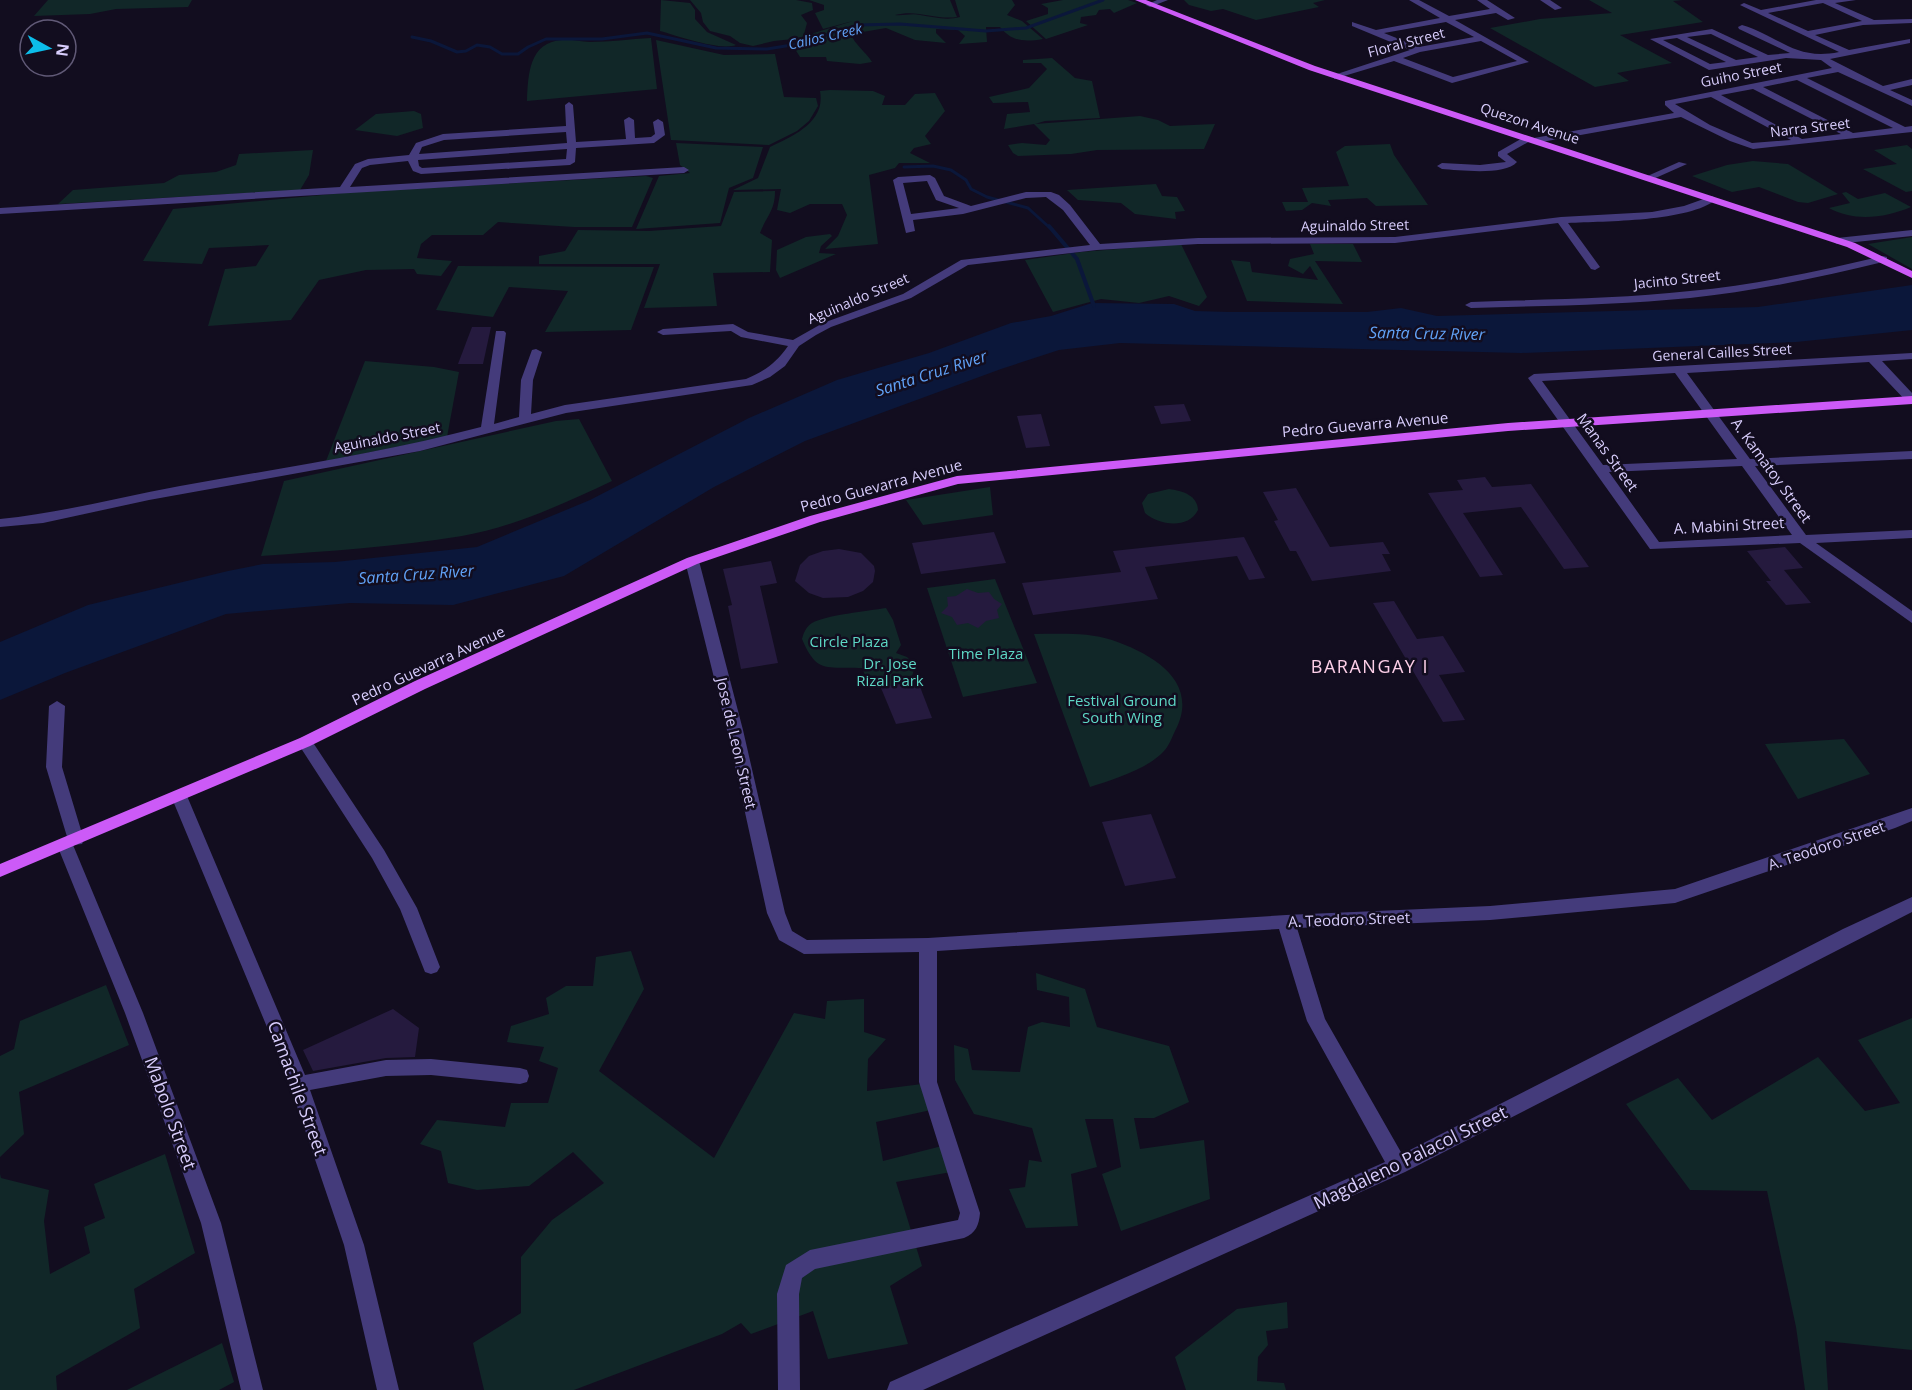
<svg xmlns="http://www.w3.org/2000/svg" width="1912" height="1390" viewBox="0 0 1912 1390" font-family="'Open Sans',sans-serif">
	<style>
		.green { fill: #112728 }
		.water { fill: #0b173a }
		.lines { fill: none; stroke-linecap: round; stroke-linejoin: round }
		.stream-far1 { stroke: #0b173a; stroke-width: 3 }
		.stream { stroke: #0b173a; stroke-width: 4 }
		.building { fill: #251a3e }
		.minor { fill: #443b7b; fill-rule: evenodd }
		.major { fill: #cc5af7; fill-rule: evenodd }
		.labels { text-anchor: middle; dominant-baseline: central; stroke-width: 5; stroke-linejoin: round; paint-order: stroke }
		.far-water-label { font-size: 14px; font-style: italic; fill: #61a2f7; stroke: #120d1f }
		.far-street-label { font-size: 14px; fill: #d8cdfc; stroke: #120d1f }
		.street-label { font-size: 15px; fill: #d8cdfc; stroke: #120d1f }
		.park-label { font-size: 15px; fill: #5ed8c6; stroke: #120d1f }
		.water-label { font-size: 16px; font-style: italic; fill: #61a2f7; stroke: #120d1f }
		.quarter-label { font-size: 18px; letter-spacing: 1.5px; fill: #fdcfe8; stroke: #120d1f }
		.near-street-label { font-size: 18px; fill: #d8cdfc; stroke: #120d1f }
	</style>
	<rect width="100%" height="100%" fill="#120d1f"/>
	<g class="green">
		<path d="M48,0h144l-4,7 -72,2 -26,5 -56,2z"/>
		<path d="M661,0l29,3 5,7v9l12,13 29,13c-16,6 -58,-9 -76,-14z"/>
		<path d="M690,0h106l16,3 1,7 -12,5 6,8 -4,15 -29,3 -21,5 -13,-3 -10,-7 -20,-5 -7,-9 -2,-9z"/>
		<path d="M809,0h141l7,17c-22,3 -40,-8 -62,-2 8,1 17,-2 25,0 14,2 26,6 40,2l-5,-17h57l3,5 -8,10 15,6 21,18c-18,3 -31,3 -43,-12h-14l1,15 -28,2 6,-8 -7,-6 -22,-1v4l10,10 -31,-3 -29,-12 -35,6c3,10 15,18 21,28l-12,2 -33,-3 -1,-4h-26l-5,-8 19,-16 39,-12 -30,8 -8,-16 9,-3v-5z"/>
		<path d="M1128,0l9,3 -23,10 -4,-4 -11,1 -3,5 -15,2 -1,6 8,2 -42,14 -20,-18 22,-7v-6l-7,-4 22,-4z"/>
		<path d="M1184,0h141l-12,3 6,4 -63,13 -33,-11 -12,2 -22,-6z"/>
		<path d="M1589,0h94l-10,1 30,21 -83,13 52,28 -55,10 12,8 -34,6 -105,-59 50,-9 72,-6z"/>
		<path d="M651,38l6,51 -130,12c1,-26 2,-59 35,-61 9,-1 18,2 28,2 20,0 40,-3 61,-4z"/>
		<path d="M656,40l68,15 51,-1 9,43 32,1 2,8 -9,15 -12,10 -28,14 -98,-5z"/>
		<path d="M1052,58l23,20 17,3 8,37 -55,3 -10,3 105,-8 18,4 12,6 45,-2 -11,25 -107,1 -26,4 -53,2 -5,-3 -5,-8 14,-2 24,2 4,-5 -16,-16 -30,5 3,-15 23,-2 -2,-10 -35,1 -4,-6 40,-9 18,-19 -6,-6h-18v-3z"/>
		<path d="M830,90l43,1 12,5 -3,9h23l10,-11 20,-1 10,18 -20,25 6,8 -17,4 -4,5 20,10h-31l-4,5 -26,7 9,69 -53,5 13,-13 9,-21 -5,-11h-32l-20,9 -13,-3 4,-21 -48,1 25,-12 12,-31c23,-11 56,-25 50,-56z"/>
		<path d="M414,111l7,3 2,14 -26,8 -42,-6 21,-16z"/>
		<path d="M676,143l87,4 -10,31 -24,10 -9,35 -84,6 23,-53 31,-3 -10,-8z"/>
		<path d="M1390,144l4,11 34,50 -52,1 -9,-8 -39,2 3,6 -19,-3 -10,7 -16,1 -4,-9h26l-6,-14 47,-2 -13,-34 9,-6z"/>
		<path d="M1907,145l5,4v42l-6,1 -43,-23 34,-5 -23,-14z"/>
		<path d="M313,150l-4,25 -9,15 -242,14 15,-14 91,-7 15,-8 37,-3 20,-7 3,-11z"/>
		<path d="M1753,161l35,3 50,30 -30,9 -10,-1 -39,-15 -27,5 -40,-16 35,-11z"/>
		<path d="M646,176l7,2 -21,49h-58l-76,-5 -15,13h-51l-11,9 -4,14 35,3 -11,15 -24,-2 -3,-5 -48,1 -47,10 -28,40 -83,6 17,-57 31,-3 13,-21 -60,3 -7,16 -59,-3 30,-52 181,-17z"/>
		<path d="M1156,184l6,12 15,1 8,14 -10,1 1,7 -41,-5 -14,-11 -43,-3 -11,-10z"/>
		<path d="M775,191c0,20 -8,24 -15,42l12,7 -2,32 -57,1 4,33 -73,2 16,-44h-121v-8l26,-5 13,-21 71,1 72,-5 13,-34z"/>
		<path d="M1846,192l12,7 27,-6 26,14c-26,11 -57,15 -82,1l21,-5 -8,-10z"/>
		<path d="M830,234l2,2 -11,10 -2,7 17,1 -56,24 -4,-8 1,-20 29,-13z"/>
		<path d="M1912,237v32l-44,-25z"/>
		<path d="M1181,244l26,53 -8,9 -30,-10 -30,7 -38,-4 -48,13 -28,-52 56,-8z"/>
		<path d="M1310,244h43l9,18 -47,-1 28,43 -96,-3 -16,-41 19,2 2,10 66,8 -8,-14 -7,8 -15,-8 2,-7 24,-5z"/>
		<path d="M458,266l196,1 -23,63 -86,2 23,-41 -59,-4 -16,30 -57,-7z"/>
		<path d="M365,361l69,6 25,5 -12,65 -121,24z"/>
		<path d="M579,419l33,62c-47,22 -98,46 -150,55 -66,11 -134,15 -201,20l23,-75 272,-60z"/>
		<path d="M990,487l3,28 -70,10 -17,-25z"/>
		<path d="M1169,489c14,2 28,6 29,21 -10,20 -40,15 -53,3l-3,-10 6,-9z"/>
		<path d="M995,579l42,104 -74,14 -36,-109z"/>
		<path d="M886,608l7,12 8,25 -5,8 11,4 7,8c2,26 -42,32 -52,3 -35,-2 -45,7 -60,-29 2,-7 4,-12 10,-16 14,-8 56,-12 74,-15z"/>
		<path d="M1034,634c26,0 53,-2 78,6 41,14 89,42 63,91 -3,6 -6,15 -11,20 -16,18 -52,29 -74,36z"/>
		<path d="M1844,739l26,35 -72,25 -33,-55z"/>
		<path d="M631,951l13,38 -45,82 115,87 80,-145 31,6 2,-18 37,-2v33l22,7 -18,20 -1,32 55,-7 9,26 -55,12 7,39 59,-15 9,26 -55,10 26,84 -32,20 18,58 -80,15 -15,-48 -62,23 -10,-11 -19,11 -148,56h-90l-11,-47 48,-30v-56l31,-37 52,-37 -31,-31 -44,34 -52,4 -29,-7 -7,-32 -21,-7 17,-24 68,7 6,-24h37l10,-35 -19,-7 5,-14 -37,-5 4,-16 38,-12 -3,-16 20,-12h27l3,-29z"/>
		<path d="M1036,973l49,16 12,38 72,19 20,56 -35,16h-20l6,31 64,-9 6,59 -89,32 -19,-57 19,-7 -8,-48h-28l12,48 -26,7 7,52 -52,2 -17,-39 16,-2 4,-27 13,2 -10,-34 -58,-14 -19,-34 -1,-35 14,4 4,21 48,2 8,-45 14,-5 28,5 -1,-30 -32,-7z"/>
		<path d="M106,985l23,60 -110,47 5,42 -24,23v-101l14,-7 6,-28z"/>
		<path d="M1912,1018v332l-87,-9 3,49h-23l-9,-63 -29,-136 -77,-1 -64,-86 52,-26 34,42 106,-63 47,54 35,-8 -42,-63z"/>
		<path d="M165,1154l30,99 -61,36 6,39 -84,48 1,14h-57v-216l1,4 48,12 -5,31 6,53 40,-21 -6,-26 21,-9 -11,-34z"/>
		<path d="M1287,1302l1,26 -22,3 2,14 -10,12 -1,24 27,2 2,7h-100l-11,-33 62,-48z"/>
		<path d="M222,1343l12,39 -15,8h-92z"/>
	</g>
	<path class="water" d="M1912,285v45l-116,12 -275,11 -401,-10 -61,7 -58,19 -196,72 -91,46 -150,89 -111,29 -103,-2 -124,11 -161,59 -65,27v-58l88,-37 140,-34 35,-7 72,-2 142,-15 113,-47 159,-82 88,-38 92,-27 82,-30 40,-7 41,-13 82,1 21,7 34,1h138l34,-4 36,8 321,-9z"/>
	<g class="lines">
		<g class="stream-far1">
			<path d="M412,37l19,4 26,11 9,-1 11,-6 13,2 12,7h16l10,-7 18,-8h56l45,-6 69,15 51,1 31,-5 60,-19 42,-1 86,7 40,-3 77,-28"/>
			<path d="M904,167l29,-1 18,4 15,10 5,9 16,8 41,11 22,20"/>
		</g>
		<path class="stream" d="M1049,226l28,33 17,47"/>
	</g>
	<g class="building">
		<path d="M472,327h19l-8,37h-25z"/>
		<path d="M1184,404l7,17 -30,3 -7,-18z"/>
		<path d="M1041,414l9,32 -24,2 -9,-32z"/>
		<path d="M1485,477l7,10 39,-3 58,83 -25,2 -43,-62 -58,6 40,62 -23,2 -52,-84 35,-3 -6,-10z"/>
		<path d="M1296,488l34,59 53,-5 7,12h-8l9,17 -79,10 -16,-30h-6l-16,-30 4,-1 -15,-28z"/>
		<path d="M994,532l12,31 -85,11 -9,-31z"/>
		<path d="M1244,537l21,41 -16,2 -12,-24 -92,11 13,32 -125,16 -11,-32 99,-11 -8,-21z"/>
		<path d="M1785,547l18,21 -19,2 27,33 -25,2 -20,-24h5l-24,-30z"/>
		<path d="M839,549l22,4 13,13 1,5 -2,11 -10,9 -15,6 -25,1 -14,-5 -14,-12 5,-16 9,-9 14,-5z"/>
		<path d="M771,561l6,22 -17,3 18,77 -37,6 -13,-63 4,-1 -9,-36z"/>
		<path d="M967,589l11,4 11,-1 5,7 8,5 -5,6 2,8 -13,3 -8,7 -10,-5 -11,2 -5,-8 -11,-4 7,-7 -1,-9 9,-1z"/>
		<path d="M1394,601l23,38 26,-3 22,36 -26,3 26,45 -22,2 -70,-119z"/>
		<path d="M917,679l15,39 -36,6 -15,-36z"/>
		<path d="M1151,814l25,64 -51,8 -23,-64z"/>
		<path d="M393,1009l26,19 -4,29 -29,1 -73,13 -10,-21z"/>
	</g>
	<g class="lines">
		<g class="minor">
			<path d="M1157,0h11l-18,7 -4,-2z"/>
			<path d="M1409,0h10l30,16 41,-7 -13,-9h10l28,18 -7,2 -12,-7 -41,7 74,42 -77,21 -58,-22 -60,18v-4l76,-25 -58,-24v-4l24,8 64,-12zM1446,22l28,15 -55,10 -35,-14zM1481,41l36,20 -64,16 -50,-19 17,-6z"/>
			<path d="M1540,0h10l12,8 -7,2z"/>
			<path d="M1816,0h40l-21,3 39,17 38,-1v4l-49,2 -48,10 34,15 61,-11v4l-80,16 53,27 29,-7v6l-22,5 22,10v6l-74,-34 -31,6 98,49 7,-1v6l-159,17 -23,-8 -49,-24 -145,26 -4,-3 -25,14 10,8c-12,14 -58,8 -75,7l-5,-3 5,-3 38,2 26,-3 -8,-6v-4l28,-16 8,2 140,-25 -9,-8v-4l167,-33 -11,-8 -35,-2 -77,12 -59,-31 62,-10 56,26 22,-2 -51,-24 -1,-2 4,-2c39,12 53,36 97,27l-99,-47 4,-2 17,7zM1823,3l39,18 -54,10 -40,-18zM1711,34l47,23 -22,3 -49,-23zM1677,38l49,24 -16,2 -47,-24zM1797,80l96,48 -40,5 -90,-46zM1753,89l88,45 -39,5 -81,-44zM1711,97l80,43 -39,3 -42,-18 -35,-21z"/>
			<path d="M569,102l4,3 3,37 50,-3 -2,-19 5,-3 5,3 1,18 16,-1 4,-3 -2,-12 5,-3 5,3 2,13 -11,8 -78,5 -1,14 -5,3 -149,9 -8,-3 -5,-10 -38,4 -8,3 -12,19 334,-20 5,3 -5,3 -684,41v-6l340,-21 15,-23 13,-5 41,-4 7,-12 27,-9 123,-8 -1,-21zM566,132l1,11 -148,11 3,-7 22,-7zM567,149l-1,10 -144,9 -3,-2 -1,-6z"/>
			<path d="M1679,162l8,2 -36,16 -8,-2z"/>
			<path d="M930,175l5,3 9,18 27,10 55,-14h25l8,3 11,10 30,39 98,-6 197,-1 166,-20 91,-5 32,-6 28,-10 5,3c-28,23 -112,22 -149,24l32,44 -5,3 -4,-1 -33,-46 -163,20 -197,1 -101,6 -129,15 -57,33 -80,29 -15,8 -17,11 -14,20 -15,11 -18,8 -186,28 -146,38 -271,49 -106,23 -43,4v-8c61,-6 120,-22 180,-33 101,-18 202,-33 301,-59l15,-96h8l2,2 -12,91 25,-7 2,-37 11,-30 4,-1 6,3 -9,28 -2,34 34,-9 181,-26c19,-8 30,-16 42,-33l-47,-9 -10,-6 -68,4 -6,-3 6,-3 70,-5 15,8 45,8 30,-17 80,-29 58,-34 129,-15 -27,-35 -17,-13 -20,1 -63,16 -50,6 2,11 -9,2 -13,-53 5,-3zM927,181l9,19 23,8 -48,6 -8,-31z"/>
			<path d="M1912,230v6l-75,8 -5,-3 5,-3z"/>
			<path d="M1883,256l4,1v4c-65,16 -131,30 -197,37 -73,7 -146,8 -219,10l-6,-3 6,-3c73,-3 146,-3 219,-11 65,-6 129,-20 193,-35z"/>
			<path d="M1912,353v6l-30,2 30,32v11l-4,-1 -39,-41 -182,11 63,86 162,-8v8l-157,7 51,69 106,-5v8l-96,5 96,68v12l-112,-80 -150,6 -122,-171 6,-4zM1675,373l62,86 -134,6 -61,-84zM1742,466l50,69 -133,7 -50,-70z"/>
			<path d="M692,557l7,4 44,169 42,183 7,18 15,9 121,-2 358,-23 204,-9 185,-17 237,-81v13l-17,7 -220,75 -185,17 -193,8 28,91 77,135 441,-225 69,-32v15l-507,260 -482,218h-36l3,-8 495,-220 -78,-141 -28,-92 -342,22v131l43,131c-1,12 -4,20 -16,25l-149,31 -13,9 -3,16 1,96h-22l-1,-96 9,-29 24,-15 148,-30 2,-7 -41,-131v-130l-115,2 -25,-14 -12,-27 -40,-183 -42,-169z"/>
			<path d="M57,701l8,5 -3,61 22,73 -2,4 -9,1 70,168 78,210 42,167h-22l-40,-167 -76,-210 -68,-168 2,-4 9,-1 -22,-73 3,-61z"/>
			<path d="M305,737l5,1 74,112 33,58 23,59 -3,5 -6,2 -6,-2 -25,-63 -28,-51 -75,-116 3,-4z"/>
			<path d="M179,790l6,2 2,4 118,279 81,-15 45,-1 89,9 7,2 2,6 -2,6 -7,2 -89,-9 -45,1 -76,14 54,155 35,145h-22l-33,-145 -60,-177 -113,-272 2,-4z"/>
		</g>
		<g class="major">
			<path d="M1135,0h11l169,66 540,177 57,28v7l-65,-31 -538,-177z"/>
			<path d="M1912,396v8l-404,27 -550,53 -138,38 -123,42 -272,125 -115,57 -310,131v-13l300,-126 115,-57 272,-123 123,-42 147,-40 551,-53z"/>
		</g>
	</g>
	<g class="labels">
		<g class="far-water-label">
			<text transform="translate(825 36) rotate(-13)">Calios Creek</text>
		</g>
		<g class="far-street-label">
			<text transform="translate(1406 42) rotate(-15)">Floral Street</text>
			<text transform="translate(1741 74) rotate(-11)">Guiho Street</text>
			<text transform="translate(1530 123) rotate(18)">Quezon Avenue</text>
			<text transform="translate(1810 127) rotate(-7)">Narra Street</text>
			<text transform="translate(1355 225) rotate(-1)">Aguinaldo Street</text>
			<text transform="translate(1677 279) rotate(-6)">Jacinto Street</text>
			<text transform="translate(858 298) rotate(-23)">Aguinaldo Street</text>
			<text transform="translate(1722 352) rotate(-3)">General Cailles Street</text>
			<text transform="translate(387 437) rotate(-11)">Aguinaldo Street</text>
		</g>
		<g class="street-label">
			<text transform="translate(1365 424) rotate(-5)">Pedro Guevarra Avenue</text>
			<text transform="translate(1608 452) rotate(54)">Manas Street</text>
			<text transform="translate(1772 470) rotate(54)">A. Kamatoy Street</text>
			<text transform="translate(881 485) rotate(-15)">Pedro Guevarra Avenue</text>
			<text transform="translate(1729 525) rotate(-3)">A. Mabini Street</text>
			<text transform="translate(428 665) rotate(-25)">Pedro Guevarra Avenue</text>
			<text transform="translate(737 743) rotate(77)">Jose de Leon Street</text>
			<text transform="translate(1826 845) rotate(-19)">A. Teodoro Street</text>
			<text transform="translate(1349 919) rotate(-2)">A. Teodoro Street</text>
		</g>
		<g class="park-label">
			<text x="849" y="641">Circle Plaza</text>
			<text x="986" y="653">Time Plaza</text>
			<text x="890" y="663">Dr. Jose<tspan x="890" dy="17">Rizal Park</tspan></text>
			<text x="1122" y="700">Festival Ground<tspan x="1122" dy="17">South Wing</tspan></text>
		</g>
		<g class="water-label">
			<text transform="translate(1427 333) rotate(1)">Santa Cruz River</text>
			<text transform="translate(931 373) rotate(-18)">Santa Cruz River</text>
			<text transform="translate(416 574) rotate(-4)">Santa Cruz River</text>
		</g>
		<g class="quarter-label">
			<text x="1370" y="666">BARANGAY I</text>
		</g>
		<g class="near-street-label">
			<text transform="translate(298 1088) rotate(70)">Camachile Street</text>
			<text transform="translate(171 1113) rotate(70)">Mabolo Street</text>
			<text transform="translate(1410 1157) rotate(-26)">Magdaleno Palacol Street</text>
		</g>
	</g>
	<g transform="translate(48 48) rotate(98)"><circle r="28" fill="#120d1f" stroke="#615a77" stroke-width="1.5"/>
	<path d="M0-4.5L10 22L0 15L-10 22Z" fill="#0cbdea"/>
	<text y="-9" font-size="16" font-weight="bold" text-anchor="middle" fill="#d8cdfc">N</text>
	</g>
</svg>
